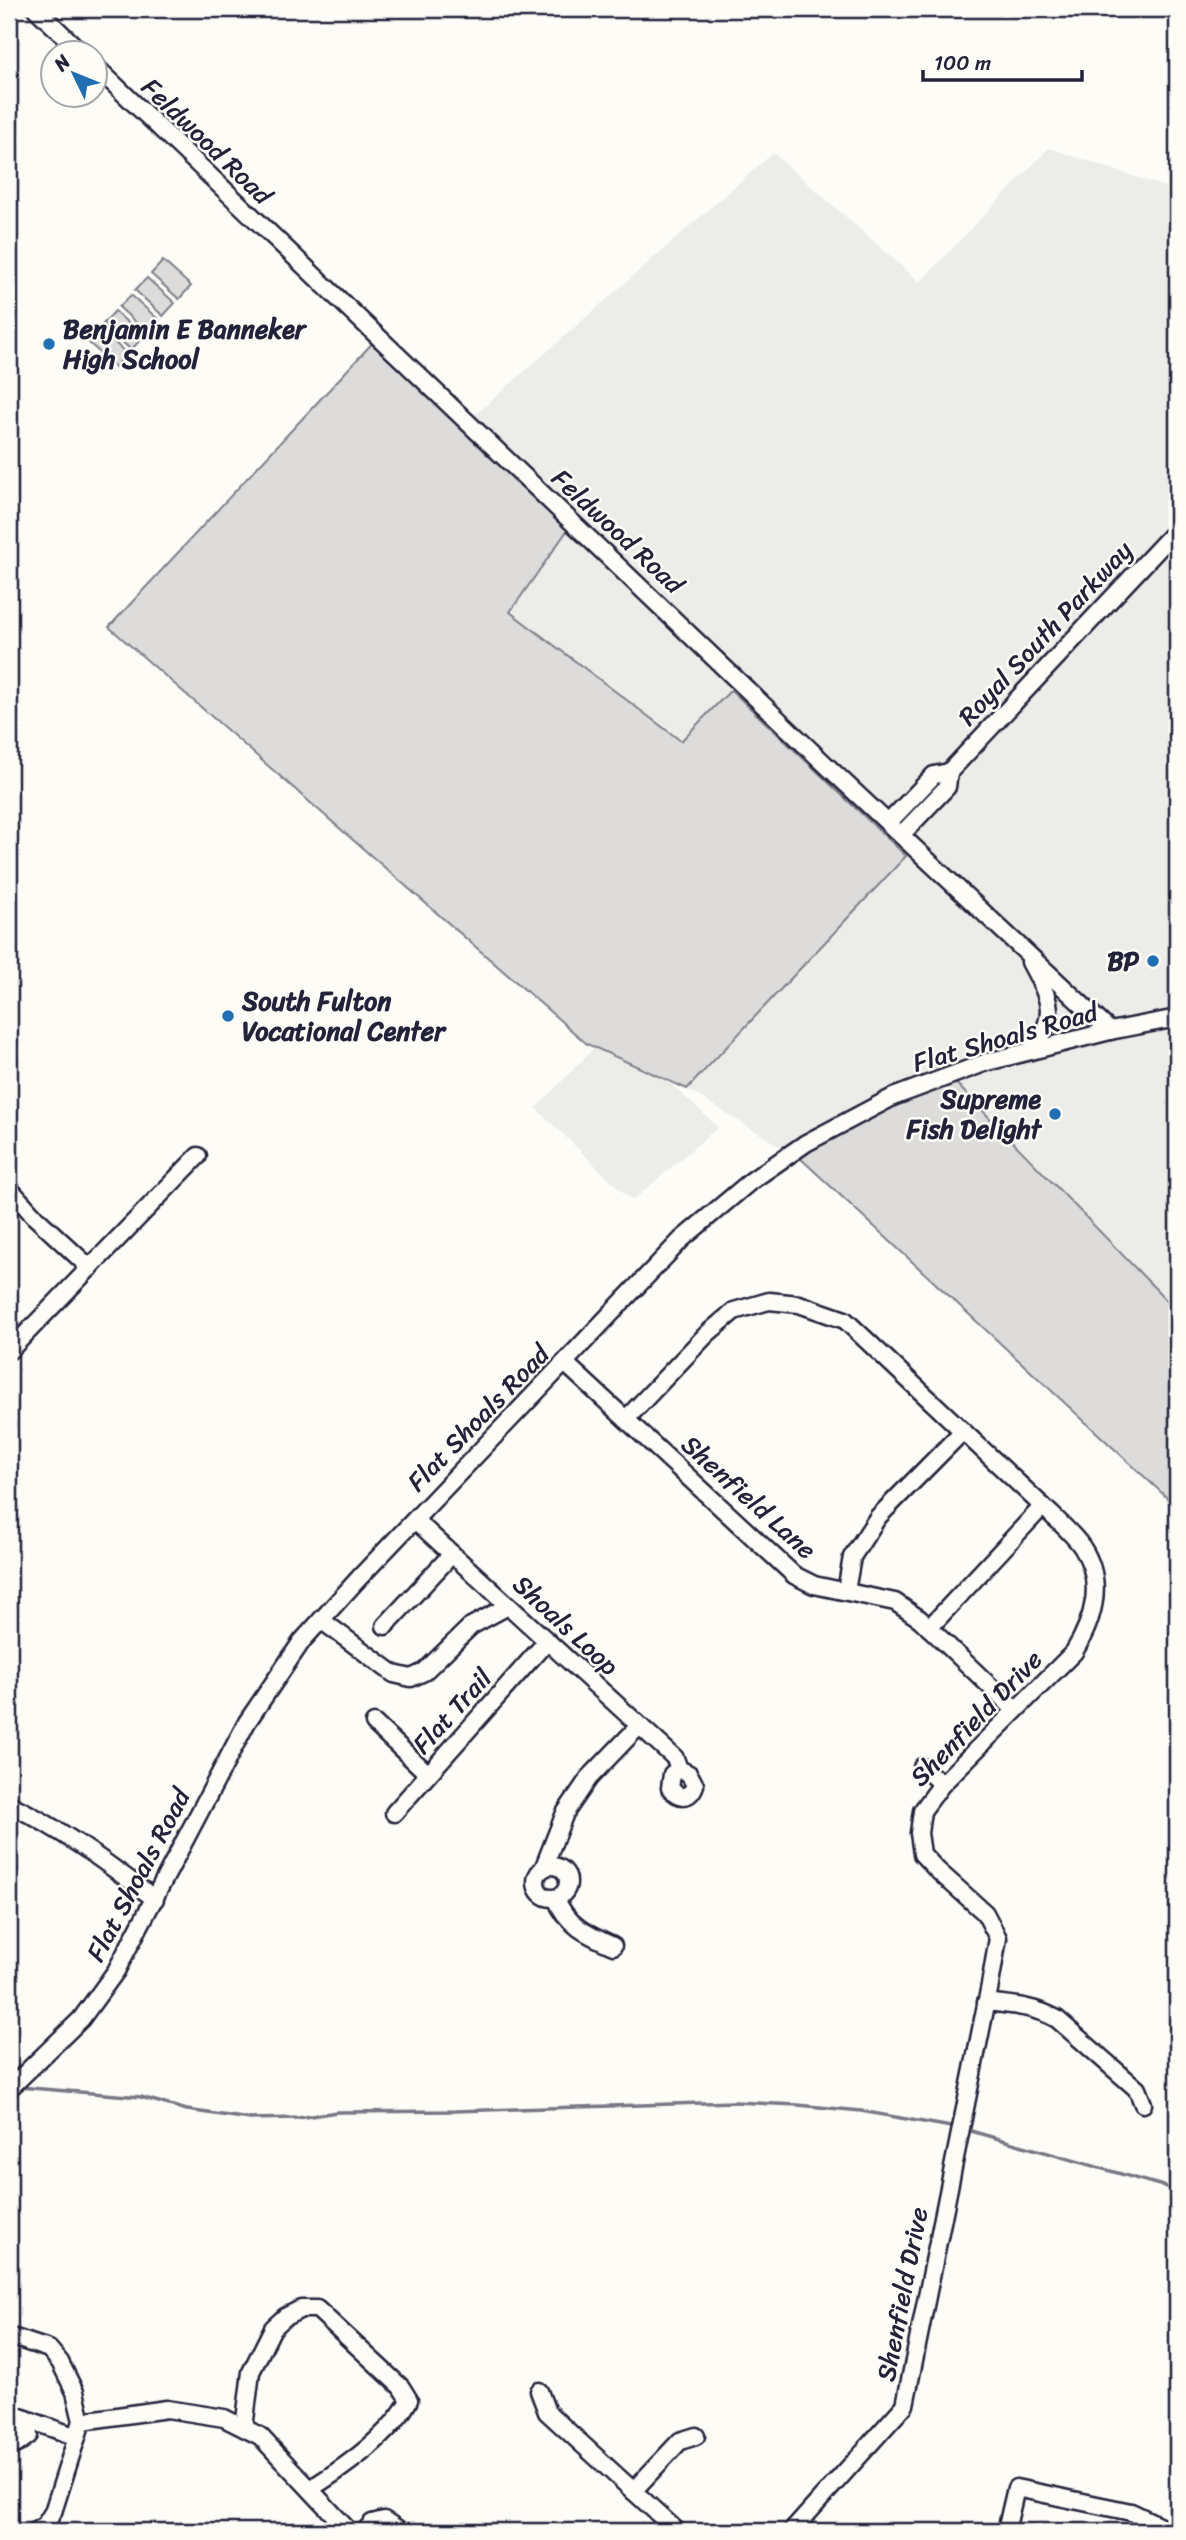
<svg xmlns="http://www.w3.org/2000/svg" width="1186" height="2540" viewBox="0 0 1186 2540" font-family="Sriracha,sans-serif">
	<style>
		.built { fill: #ecece9 }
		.green { fill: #dddcdb; stroke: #807f8b; stroke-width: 2 }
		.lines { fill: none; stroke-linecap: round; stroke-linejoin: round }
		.stream { stroke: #787885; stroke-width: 3.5 }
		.minor-casing { stroke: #22223b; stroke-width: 21 }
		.minor { stroke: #fdfcf7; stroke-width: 16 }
		.poi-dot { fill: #1f6fb2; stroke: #fdfcf7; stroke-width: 2.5 }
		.labels { text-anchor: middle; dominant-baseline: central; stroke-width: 5; stroke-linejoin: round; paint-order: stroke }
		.street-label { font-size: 26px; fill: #22223b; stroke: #fdfcf7 }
		.poi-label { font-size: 26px; font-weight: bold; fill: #22223b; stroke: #fdfcf7; text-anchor: start }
	</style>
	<rect width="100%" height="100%" fill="#fdfcf7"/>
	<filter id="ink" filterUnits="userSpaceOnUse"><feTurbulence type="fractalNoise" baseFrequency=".0143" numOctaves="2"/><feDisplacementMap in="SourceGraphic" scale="14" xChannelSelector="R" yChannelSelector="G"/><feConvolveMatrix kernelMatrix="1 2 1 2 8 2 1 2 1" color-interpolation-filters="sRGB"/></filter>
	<g filter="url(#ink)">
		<g class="built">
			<path d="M1049,148l128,43v1120l-231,-238 -149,84 -110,-68 219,-233 -175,-166 -50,52 -172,-130 62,-87 -103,-104 305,-268 147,129z"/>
			<path d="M698,940l64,59 -89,87 45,41 -86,74 -96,-93z"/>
		</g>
		<g class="green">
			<path d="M163,261l28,25 -12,13 -28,-25z"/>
			<path d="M147,278l28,25 -12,13 -28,-26z"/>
			<path d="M131,295l28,25 -12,13 -28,-26z"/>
			<path d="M115,311l28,26 -12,13 -28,-26z"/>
			<path d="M99,328l28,26 -12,13 -28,-26z"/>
			<path d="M378,337l193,188 -61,87 171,129 50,-51 175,166 -219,233 -100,-45 -478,-417z"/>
			<path d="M946,1073l231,238v196l-379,-351 81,-61z"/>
		</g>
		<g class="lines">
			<g class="stream">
				<path d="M18,2087l123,10 46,13 63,9 48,-1 39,-6 118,-1 279,-9 64,3 63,6 96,17"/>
				<path d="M964,2129l213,61"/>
			</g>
			<g class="minor-casing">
				<g id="minor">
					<path d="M36,9l45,43"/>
					<path d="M94,65l733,701 283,265"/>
					<path d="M889,822l45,-47 15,-3"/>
					<path d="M902,834l45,-47 2,-15 228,-243"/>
					<path d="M1030,1051c30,-34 20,-52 0,-89"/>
					<path d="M9,1188l26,29 55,51"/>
					<path d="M9,1351l189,-195"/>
					<path d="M565,1363l229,212 20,10 81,17 25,17 95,91"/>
					<path d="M627,1418l80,-84 27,-23 35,-10 30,3 46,16 206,194c10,10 23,21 31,33 23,35 12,72 -8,105l-132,132 -20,27 -3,22 3,21 15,16 48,43 13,25 -8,47 -85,420 -113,126"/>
					<path d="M415,1520l260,238 4,11 -7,5 -2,14c9,11 20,11 25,-3l-6,-11 -10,-5"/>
					<path d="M846,1591l6,-34 26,-40 85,-86"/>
					<path d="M321,1620l73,54 17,4 13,-6 47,-46 37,-20"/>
					<path d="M385,1626l67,-72"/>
					<path d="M929,1628l114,-122"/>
					<path d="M374,1723l54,51"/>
					<path d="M922,1767l20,17"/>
					<path d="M9,1804c53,25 99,60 146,95"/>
					<path d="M394,1813l153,-172"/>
					<circle cx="552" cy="1882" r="16"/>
					<path d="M543,1869l22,-56 24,-35 50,-52"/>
					<path d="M556,1898c10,27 32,37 57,48"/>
					<path d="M986,2002c25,3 48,4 71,17l80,70 6,15"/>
					<path d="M9,2089l72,-70 35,-48 131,-249 55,-81 58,-64 322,-338 69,-58 55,-38 87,-46 94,-35 123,-31 67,-13"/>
					<path d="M9,2336l40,13 11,13 15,30 7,29 -29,91 -8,13 -10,6"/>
					<path d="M539,2391l8,21 130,119"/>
					<path d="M9,2413l17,6 3,16 -12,9 -8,-2"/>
					<path d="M26,2419l51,18"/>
					<path d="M82,2421l85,-12 57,9 36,18 89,95"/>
					<path d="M244,2428l7,-56 22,-44 12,-11 16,-8h16l84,78 8,13c-17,34 -67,69 -99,89"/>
					<path d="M633,2491l47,-50 16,-5"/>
					<path d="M365,2531l7,-8 12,-3 17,11"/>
					<path d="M1006,2531l10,-43 115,24 40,19"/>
				</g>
			</g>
			<use href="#minor" class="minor"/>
		</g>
	</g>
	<g class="poi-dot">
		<circle cx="49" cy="344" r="7"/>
		<circle cx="1153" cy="961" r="7"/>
		<circle cx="228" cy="1016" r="7"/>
		<circle cx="1055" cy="1114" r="7"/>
	</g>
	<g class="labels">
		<g class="street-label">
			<text transform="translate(207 141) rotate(44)">Feldwood Road</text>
			<text transform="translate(618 531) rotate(43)">Feldwood Road</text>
			<text transform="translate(1045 633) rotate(-47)">Royal South Parkway</text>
			<text transform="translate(1005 1037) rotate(-16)">Flat Shoals Road</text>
			<text transform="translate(478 1418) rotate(-46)">Flat Shoals Road</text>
			<text transform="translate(749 1497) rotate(42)">Shenfield Lane</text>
			<text transform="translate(566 1625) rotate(43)">Shoals Loop</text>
			<text transform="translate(452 1711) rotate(-48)">Flat Trail</text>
			<text transform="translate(976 1718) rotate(-46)">Shenfield Drive</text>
			<text transform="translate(138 1875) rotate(-62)">Flat Shoals Road</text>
			<text transform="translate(902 2294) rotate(-79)">Shenfield Drive</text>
		</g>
		<g class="poi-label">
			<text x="63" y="329">Benjamin E Banneker<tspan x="63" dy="30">High School</tspan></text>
			<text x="1139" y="961" text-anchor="end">BP</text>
			<text x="242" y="1001">South Fulton<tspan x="242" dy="30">Vocational Center</tspan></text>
			<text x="1041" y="1099" text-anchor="end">Supreme<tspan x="1041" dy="30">Fish Delight</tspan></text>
		</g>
	</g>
	<rect width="1186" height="2540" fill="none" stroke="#fdfcf7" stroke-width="35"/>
	<rect x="18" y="18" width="1151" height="2505" fill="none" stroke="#22223b" stroke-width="2.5" filter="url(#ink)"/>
	<g transform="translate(74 74) rotate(313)"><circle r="33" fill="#fdfcf7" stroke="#a5a5ac" stroke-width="2"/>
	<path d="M0-5L12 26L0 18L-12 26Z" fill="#1f6fb2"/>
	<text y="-10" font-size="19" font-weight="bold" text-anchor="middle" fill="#22223b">N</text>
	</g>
	<path d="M923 70v10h159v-10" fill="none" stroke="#22223b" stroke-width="3.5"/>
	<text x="934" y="70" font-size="21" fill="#22223b" stroke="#fdfcf7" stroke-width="5" paint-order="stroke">100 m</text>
</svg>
